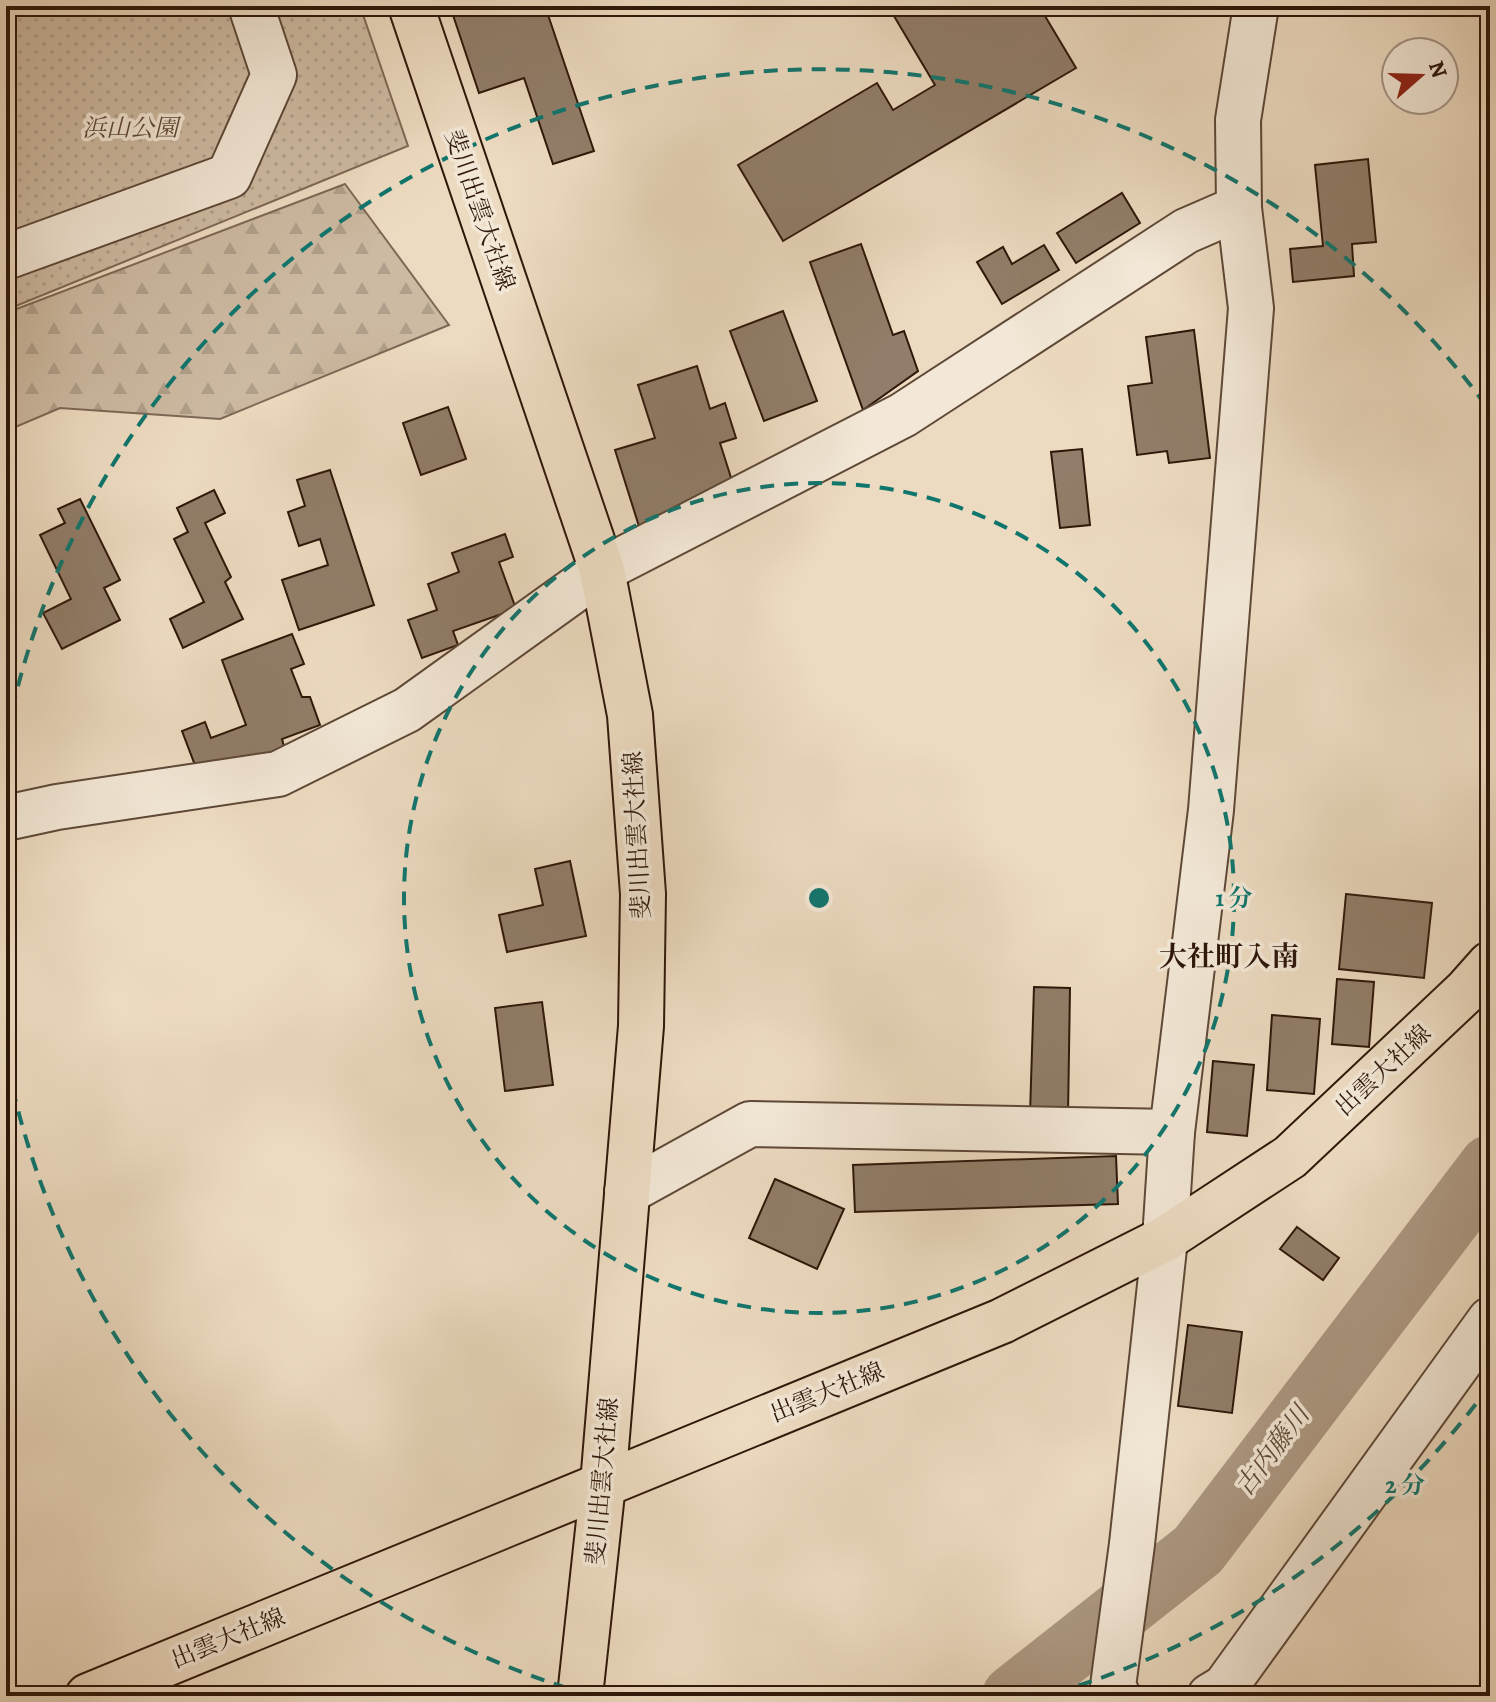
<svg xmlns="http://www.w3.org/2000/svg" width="1496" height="1702" viewBox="0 0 1496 1702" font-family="Alegreya,'Noto Serif JP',serif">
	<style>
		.forest { fill: url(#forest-firs); stroke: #7e6856; stroke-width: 2 }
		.park { fill: url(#park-dots); stroke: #7e6856; stroke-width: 2 }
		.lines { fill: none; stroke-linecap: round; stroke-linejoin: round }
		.river { stroke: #ac9882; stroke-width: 62 }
		.building { fill: #917d69; stroke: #2e1709; stroke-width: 2 }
		.minor-casing { stroke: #5e4837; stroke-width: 48 }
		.major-casing { stroke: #2e1709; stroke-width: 48 }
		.minor { stroke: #f3e8d7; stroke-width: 44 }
		.major { stroke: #eddbc1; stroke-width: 44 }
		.ring { fill: none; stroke: #0f766e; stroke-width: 4; stroke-dasharray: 14 10 }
		.labels { text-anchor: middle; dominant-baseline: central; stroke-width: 7; stroke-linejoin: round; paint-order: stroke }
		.park-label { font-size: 24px; font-style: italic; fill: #5e4837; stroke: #f3e8d7 }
		.street-label { font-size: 24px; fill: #2e1709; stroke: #f3e8d7 }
		.water-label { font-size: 26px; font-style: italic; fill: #604b39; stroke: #f3e8d7 }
		.quarter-label { font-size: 28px; font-weight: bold; fill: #2e1709; stroke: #f3e8d7 }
		.centre { fill: #0f766e; stroke: #f3e8d7; stroke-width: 4 }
		.ring-label { font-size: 24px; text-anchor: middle; font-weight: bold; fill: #0f766e; stroke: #f3e8d7; stroke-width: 7; stroke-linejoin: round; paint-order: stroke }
	</style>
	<defs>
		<pattern id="forest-firs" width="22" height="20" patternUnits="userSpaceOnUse" patternTransform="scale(2)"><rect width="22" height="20" fill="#cdbaa2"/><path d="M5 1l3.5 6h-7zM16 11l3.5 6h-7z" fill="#b09f8a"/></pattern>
		<pattern id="park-dots" width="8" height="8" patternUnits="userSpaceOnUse" patternTransform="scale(2)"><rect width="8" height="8" fill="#cdbaa2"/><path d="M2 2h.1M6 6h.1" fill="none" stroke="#b09f8a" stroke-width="1.8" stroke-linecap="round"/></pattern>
	</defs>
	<rect width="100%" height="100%" fill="#eddbc1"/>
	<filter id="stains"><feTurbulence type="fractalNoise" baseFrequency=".0025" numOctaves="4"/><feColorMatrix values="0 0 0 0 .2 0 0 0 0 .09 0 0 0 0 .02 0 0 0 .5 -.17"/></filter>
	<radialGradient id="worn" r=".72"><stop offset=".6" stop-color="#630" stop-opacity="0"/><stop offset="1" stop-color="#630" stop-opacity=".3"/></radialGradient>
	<path class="forest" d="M345,184l104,141 -229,94 -160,-11 -54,23v-118z"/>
	<path class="park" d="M6,6h354l48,140 -402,164z"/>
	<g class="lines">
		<path class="river" d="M1013,1696l185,-146 292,-384"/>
	</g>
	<g class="building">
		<path d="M450,6h95l49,145 -41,13 -29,-86 -45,15z"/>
		<path d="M888,6h151l37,62 -293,173 -45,-76 139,-82 16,27 42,-25z"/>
		<path d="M1368,159l8,83 -24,2 2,32 -61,6 -3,-33 33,-3 -8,-81z"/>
		<path d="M1122,193l18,30 -64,40 -19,-30z"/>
		<path d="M861,244l32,91 11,-4 14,40 -55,39 -53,-148z"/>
		<path d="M1044,245l15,25 -57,34 -25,-42 26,-15 9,17z"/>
		<path d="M783,311l34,90 -53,20 -34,-90z"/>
		<path d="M1194,330l16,128 -41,5 -2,-12 -30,4 -9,-69 24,-3 -6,-46z"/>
		<path d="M697,366l13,43 15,-6 11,35 -16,5 14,44 -91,52 -28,-89 40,-12 -17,-53z"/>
		<path d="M448,407l18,52 -45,16 -18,-52z"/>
		<path d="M1082,449l8,76 -30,3 -9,-76z"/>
		<path d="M330,470l44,135 -75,25 -17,-50 46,-15 -8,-26 -21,7 -11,-34 17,-6 -8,-26z"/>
		<path d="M214,490l11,23 -20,10 26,54 -6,5 18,37 -60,29 -13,-29 34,-17 -30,-63 14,-7 -11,-24z"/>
		<path d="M80,499l40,81 -16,8 16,32 -58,29 -19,-36 28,-14 -31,-64 25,-12 -7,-14z"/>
		<path d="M505,534l8,23 -14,5 17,47 -63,22 5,14 -36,13 -14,-38 29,-10 -9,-26 31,-12 -7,-19z"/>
		<path d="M292,634l12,30 -13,5 11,28h8l10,28 -38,14 3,11 -84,31 -19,-50 23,-9 6,16 35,-13 -24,-65z"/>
		<path d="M570,861l16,75 -79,16 -8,-37 44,-10 -8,-36z"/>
		<path d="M1346,894l86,9 -8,75 -85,-9z"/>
		<path d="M1337,979l37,3 -5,65 -37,-3z"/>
		<path d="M1034,987l36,1 -2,127 -38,-1z"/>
		<path d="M542,1002l11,83 -48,6 -10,-83z"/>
		<path d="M1272,1015l48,4 -6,75 -47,-4z"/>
		<path d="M1213,1061l41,4 -7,71 -40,-4z"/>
		<path d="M1116,1156l2,48 -263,8 -2,-47z"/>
		<path d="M775,1179l69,30 -27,60 -68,-31z"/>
		<path d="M1297,1227l42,31 -16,22 -43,-31z"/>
		<path d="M1188,1325l54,7 -10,81 -54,-7z"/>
	</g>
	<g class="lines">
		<g class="minor-casing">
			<g id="minor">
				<path d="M6,257l223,-81 45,-101 -23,-69"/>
				<path d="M6,818l51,-11 221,-33 129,-64 195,-140 301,-155 283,-184 53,-23 -1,-88 18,-114"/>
				<path d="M627,1192l123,-68 422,8"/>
				<path d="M1118,1696l-5,-10 19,-142 33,-305 7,-107 39,-322 40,-502 -12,-100"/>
				<path d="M1210,1696l15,-9 265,-367"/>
			</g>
		</g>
		<g class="major-casing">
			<g id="major">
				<path d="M411,6l191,564 28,145 13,179 -2,132 -38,458 -23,212"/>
				<path d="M88,1696l914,-375 163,-82 125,-82 176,-166 24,-27"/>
			</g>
		</g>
		<use href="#minor" class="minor"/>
		<use href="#major" class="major"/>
	</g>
	<g class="ring">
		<circle cx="819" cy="898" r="415"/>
		<path d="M1490 1385A829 829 0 0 1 1048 1695M590 1695A829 829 0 0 1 7 1063M7 733A829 829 0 0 1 1490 411"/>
	</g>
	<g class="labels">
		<g class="park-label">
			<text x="130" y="128">浜山公園</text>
		</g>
		<g class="street-label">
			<text transform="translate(480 210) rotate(71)">斐川出雲大社線</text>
			<text transform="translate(637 835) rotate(-93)">斐川出雲大社線</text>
			<text transform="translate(1383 1070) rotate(-43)">出雲大社線</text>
			<text transform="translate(827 1392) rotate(-22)">出雲大社線</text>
			<text transform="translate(602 1481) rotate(-85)">斐川出雲大社線</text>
			<text transform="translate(228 1638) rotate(-22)">出雲大社線</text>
		</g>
		<g class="water-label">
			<text transform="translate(1272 1451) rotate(-53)">古内藤川</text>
		</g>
		<g class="quarter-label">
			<text x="1229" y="957">大社町入南</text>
		</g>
	</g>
	<circle cx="819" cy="898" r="12" class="centre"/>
	<g class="ring-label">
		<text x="1234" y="906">1 分</text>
		<text x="1405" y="1493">2 分</text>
	</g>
	<rect width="1496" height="1702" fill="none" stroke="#eddbc1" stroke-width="32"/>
	<rect x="8" y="8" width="1480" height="1686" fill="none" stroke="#2e1709" stroke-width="4"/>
	<rect x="16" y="16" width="1464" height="1670" fill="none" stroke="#2e1709" stroke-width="2"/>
	<g transform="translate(1420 76) rotate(70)"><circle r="38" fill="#f3e8d7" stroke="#a49485" stroke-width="2"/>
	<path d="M0-6L14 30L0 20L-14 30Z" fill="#8f2418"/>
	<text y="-12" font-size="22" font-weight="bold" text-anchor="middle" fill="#2e1709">N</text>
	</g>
	<rect width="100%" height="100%" filter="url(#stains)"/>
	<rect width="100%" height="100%" fill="url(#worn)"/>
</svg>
